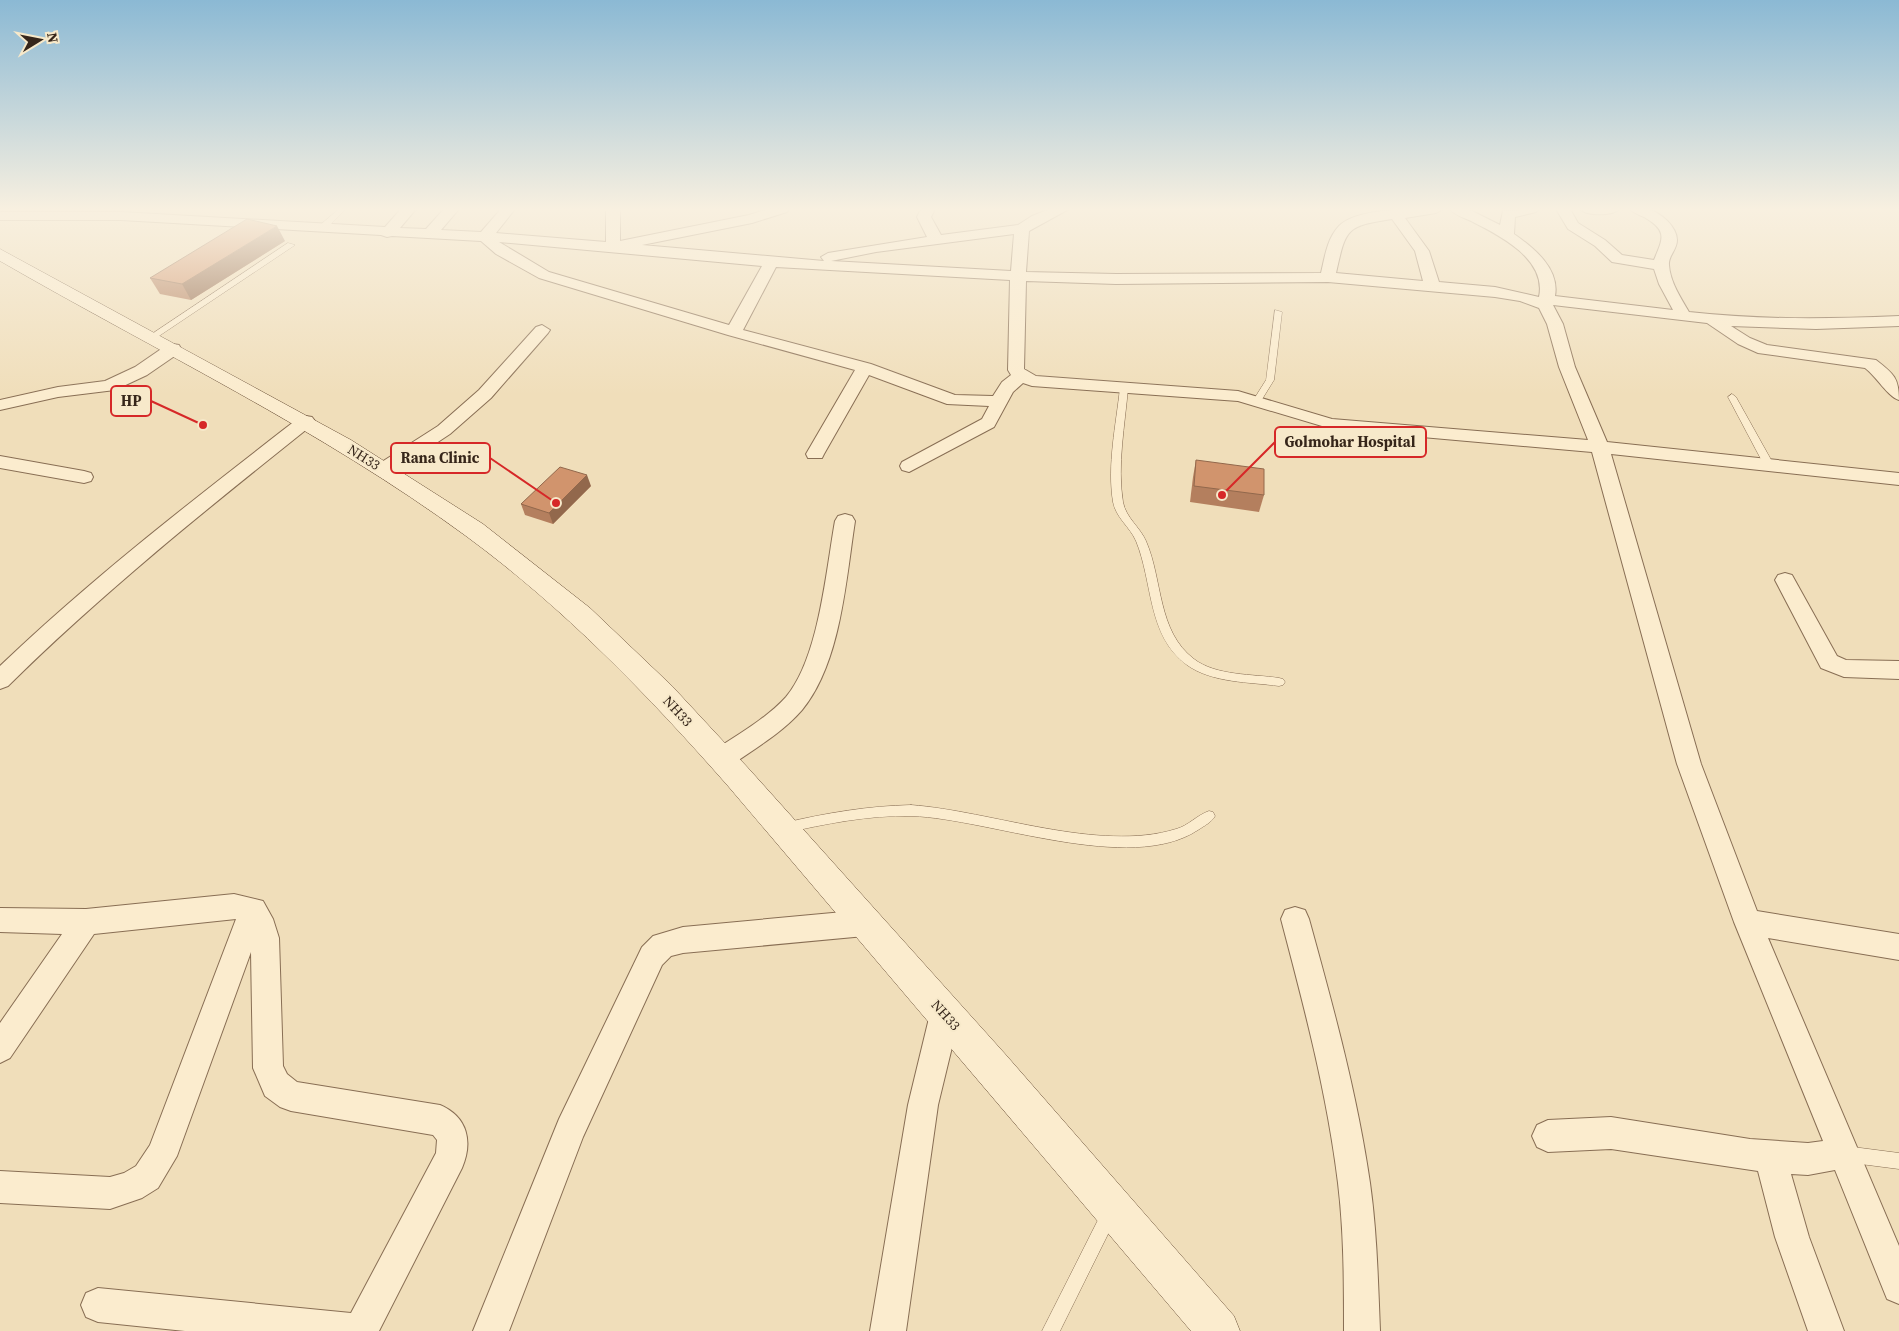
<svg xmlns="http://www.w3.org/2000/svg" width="1899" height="1331" viewBox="0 0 1899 1331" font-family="'Source Serif 4',serif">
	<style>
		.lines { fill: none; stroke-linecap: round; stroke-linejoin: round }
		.service-casing { stroke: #886e54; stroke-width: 1 }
		.minor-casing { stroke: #886e54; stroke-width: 2 }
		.secondary-casing { stroke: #694f37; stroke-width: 1 }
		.service { fill: #fbecce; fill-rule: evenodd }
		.minor { fill: #fbecce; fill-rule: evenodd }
		.secondary { fill: #fbecce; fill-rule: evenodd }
		.wall { fill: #b47f5e }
		.shaded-wall { fill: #92684c }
		.building { fill: #d1946d; stroke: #92684c }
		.labels { text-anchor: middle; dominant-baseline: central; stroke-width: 4; stroke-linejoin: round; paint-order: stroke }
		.street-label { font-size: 14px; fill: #36261a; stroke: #f7e9ca }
		.leader { fill: none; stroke: #d62828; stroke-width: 2 }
		.callout-dot { fill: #d62828; stroke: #f7e9ca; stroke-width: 2 }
		.callout { fill: #f7e9ca; stroke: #d62828; stroke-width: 2 }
		.callout-label { font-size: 15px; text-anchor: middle; font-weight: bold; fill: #36261a }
	</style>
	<rect width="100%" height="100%" fill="#f0deba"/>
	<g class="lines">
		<g class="service-casing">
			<g id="service">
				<path d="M339,209h7l-22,22h-6v-4z"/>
				<path d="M288,243l7,2 -142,95 -7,-2z"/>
				<path d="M1275,310l7,2 -8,68 -13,21 -3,1 -4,-3 12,-19z"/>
				<path d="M1124,385l4,3c-3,37 -11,77 -5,114 3,16 17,25 23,39 17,39 11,90 48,118 22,17 59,15 85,19l4,1 2,3 -2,3 -4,1c-29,-4 -67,-3 -92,-21 -40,-29 -34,-83 -51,-124 -6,-14 -20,-23 -23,-39 -6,-37 3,-77 7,-114z"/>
				<path d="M1732,394l4,3 38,68 -2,2h-6l-2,-2 -36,-68z"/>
				<path d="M911,805c81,6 188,48 265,24 12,-3 21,-14 33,-18l4,1 2,4c-3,6 -11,10 -17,14 -68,45 -208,-11 -286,-14 -44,-1 -86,8 -128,17l-5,-1 -1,-4 1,-4 5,-1c42,-10 84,-17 127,-18z"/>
				<path d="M1845,1146l54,7v16l-54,-7 -6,-2 -2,-6 2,-6z"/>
				<path d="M1110,1206l6,2 2,6 -58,117h-18l62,-123z"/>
			</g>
		</g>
		<g class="minor-casing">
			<g id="minor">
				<path d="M401,209h15l-16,19 26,1 18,-20h15l-18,21 40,2 20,-23h14l-19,24 110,9v-33h14v32l129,-26 19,-6h21l-2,3 -35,11 -110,22 182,16 -3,-4 7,-4 99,-16 -10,-20 4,-8h14l-4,8 10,18 77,-10 14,-9 18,-7h19l-40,22 -3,41 90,2 205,-1c4,-17 6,-34 18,-47 18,-19 78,-17 104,-17l-7,4 -31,5 24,33 10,31 56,5 44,10c8,-37 -38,-61 -66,-75 -7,-4 -18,-6 -23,-13h18l32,16 3,-14 35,-2 -2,3 -21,5 -1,17c20,14 46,35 41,62l118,14 -14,-26 -5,-15 -42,-7 -17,-16 -27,-17 -12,-20h14l8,14 27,17 17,15 32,5c9,-22 14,-29 -10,-43 -5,-2 -10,-4 -14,-8 6,0 14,-1 20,1 11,3 27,17 27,30 0,10 -9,16 -8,25 1,17 12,33 20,47 73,8 138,7 210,4v10l-83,3 -85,-3 19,12 17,7 109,15c18,14 23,18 23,40 -11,-3 -23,-24 -34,-32l-107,-15 -20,-9 -31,-21 -154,-18 10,19 12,43 32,75 292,31v12l-288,-31 90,310 56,147 142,23v26l-131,-22 131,308v58l-12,-5 -52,-129 -27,5 -17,-1 18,63 35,94h-36l-33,-94 -17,-66 -147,-22 -63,3 -11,-5 -5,-11 5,-11 11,-5 63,-3 139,22 58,4 15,-2 -89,-219 -57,-158 -85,-312 -260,-23 -94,-28 -206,-15 -9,-3 -10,9 -19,35 -85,45 -7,-2 -2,-4 2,-4 80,-43 7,-13 -42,-2 -78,-29 -45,79 -2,4h-14l-2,-4 49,-84 -127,-35 -189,-57 -43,-24 -15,-13 -89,-5 -5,1 -6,-2 -260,-15h-121v-8h121l264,15zM1392,219l23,32 8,30 -87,-8c10,-45 10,-47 56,-54zM1014,234l-3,37 -180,-10 45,-9zM499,242l263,24 -33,59 -180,-53zM776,267l234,13 -2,90 3,5 -9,7 -9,14 -38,-1 -84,-31 -128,-34zM1026,281l90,3 212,-2 167,15 25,4 19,7 8,16 12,43 29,73 -256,-21 -94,-28 -202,-15 -12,-7z"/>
				<path d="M1580,209h39c-6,7 -33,7 -39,0z"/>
				<path d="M542,325l8,5 -2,3 -57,65 -41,36 -59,39h-14l-2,-4 2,-4 61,-39 41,-36 57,-63z"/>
				<path d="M173,344l6,1 2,4 -2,4 -32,22 -32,15 -57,7 -58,13v-10l58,-13 47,-6 30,-14 32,-22z"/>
				<path d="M306,416l6,1 3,4 -3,4c-104,83 -209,167 -304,261l-8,3v-23c94,-90 197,-169 300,-249z"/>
				<path d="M0,456l84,15 7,2 2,4 -2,4 -7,2 -84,-15z"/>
				<path d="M845,514l7,2 3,5c-9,58 -14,142 -53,189 -20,23 -48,39 -72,56l-9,3 -9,-3 -3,-7 3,-7c25,-17 54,-33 74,-55 33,-39 40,-126 49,-176l3,-5z"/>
				<path d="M1785,573l7,2 45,81 9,4 53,1v18l-55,-2 -23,-9 -46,-88 3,-5z"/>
				<path d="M234,894l29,7 10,18 6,19 4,128 4,8 10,8 143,23c28,12 33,37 22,63l-83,163h-194l-87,-9 -12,-5 -5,-12 5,-12 12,-5 253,25 85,-160 1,-13 -4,-5 -142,-24 -11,-4 -15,-11 -12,-28 -2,-116 -74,204 -19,32 -16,10 -32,11 -110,-6v-32l110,6 14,-4 12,-7 14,-21 86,-226 -142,15 -84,124 -10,5v-40l62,-89 -62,-2v-24l86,1z"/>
				<path d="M1295,907l10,3 4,9c24,87 48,174 61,264 7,49 8,99 10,148h-36c0,-49 0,-99 -6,-148 -11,-90 -34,-177 -57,-264l4,-9z"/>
				<path d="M865,910l10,4 4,9 -4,9 -10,4 -182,17 -12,3 -9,9 -79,172 -74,194h-36l86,-212 83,-172 11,-11 30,-9z"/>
				<path d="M945,1000l10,4 5,10 -22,91 -32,226h-36l38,-226 22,-91 5,-10z"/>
			</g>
		</g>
		<g class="secondary-casing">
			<path id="secondary" d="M0,249l351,191 132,84 107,84 82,78 77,83 257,286 228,261 6,15h-49l-463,-545c-80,-91 -164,-178 -262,-250 -146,-107 -310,-185 -466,-275z"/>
		</g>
		<use href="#service" class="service"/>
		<use href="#minor" class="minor"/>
		<use href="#secondary" class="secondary"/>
	</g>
	<g class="wall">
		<path d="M285,241l-94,59 -31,-6 -10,-16z"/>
		<path d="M1196,460l68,35 -5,17 -69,-10 3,-25z"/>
		<path d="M591,486l-38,38 -28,-9 -4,-11z"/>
	</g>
	<g class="shaded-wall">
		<path d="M277,226l8,15 -94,59 -9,-16z"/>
		<path d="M587,475l4,11 -38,38 -4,-11z"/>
	</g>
	<g class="building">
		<path d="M247,219l30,7 -95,58 -32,-6z"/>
		<path d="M1196,460l68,9v26l-70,-9z"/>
		<path d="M560,467l27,8 -38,38 -28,-9z"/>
	</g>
	<linearGradient id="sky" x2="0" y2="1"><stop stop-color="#8bb9d4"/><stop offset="0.53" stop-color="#f8f0e0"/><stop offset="1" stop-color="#f8f0e0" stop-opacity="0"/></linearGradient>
	<rect width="1899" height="395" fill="url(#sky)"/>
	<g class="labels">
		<g class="street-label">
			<text transform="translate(364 457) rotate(32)">NH33</text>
			<text transform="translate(678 711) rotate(47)">NH33</text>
			<text transform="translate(946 1015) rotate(48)">NH33</text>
		</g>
	</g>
	<path class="leader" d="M203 425L151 401M1222 495L1275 442M556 503L490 458"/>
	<g class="callout-dot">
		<circle cx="203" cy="425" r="5"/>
		<circle cx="1222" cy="495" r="5"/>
		<circle cx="556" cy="503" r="5"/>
	</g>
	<g class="callout">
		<rect x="111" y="386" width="40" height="30" rx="5"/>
		<rect x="1275" y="427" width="151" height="30" rx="5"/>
		<rect x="391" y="443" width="99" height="30" rx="5"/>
	</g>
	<g class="callout-label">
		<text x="131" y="406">HP</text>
		<text x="1350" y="447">Golmohar Hospital</text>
		<text x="440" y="463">Rana Clinic</text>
	</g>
	<g transform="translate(40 40) rotate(80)" stroke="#f7e9ca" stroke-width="4" paint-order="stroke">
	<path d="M0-4L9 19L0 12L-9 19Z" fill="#36261a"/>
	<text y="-8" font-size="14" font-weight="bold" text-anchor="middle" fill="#36261a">N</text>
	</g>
</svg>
